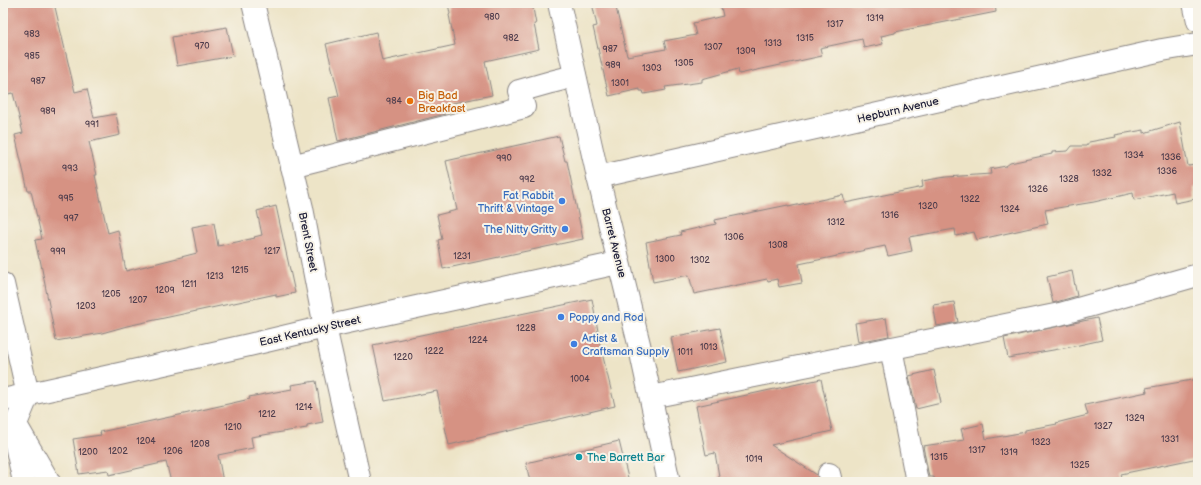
<svg xmlns="http://www.w3.org/2000/svg" width="1201" height="485" viewBox="0 0 1201 485" font-family="'Balsamiq Sans',sans-serif">
	<style>
		.building { fill: #d69283 }
		.lines { fill: none; stroke-linecap: round; stroke-linejoin: round }
		.minor-casing { stroke: #888381; stroke-width: 24 }
		.minor { stroke: #fff; stroke-width: 22 }
		.food-dot { fill: #e8710a; stroke: #f7f3e8; stroke-width: 1.5 }
		.shop-dot { fill: #3f7fe0; stroke: #f7f3e8; stroke-width: 1.5 }
		.culture-dot { fill: #0f9aa8; stroke: #f7f3e8; stroke-width: 1.5 }
		.labels { text-anchor: middle; dominant-baseline: central; stroke-width: 4; stroke-linejoin: round; paint-order: stroke }
		.number-label { font-size: 9px; fill: #4f3e4d }
		.food-label { font-size: 11px; fill: #c56008; stroke: #f7f3e8; text-anchor: start }
		.street-label { font-size: 11px; fill: #22223b; stroke: #f7f3e8 }
		.shop-label { font-size: 11px; fill: #366cbe; stroke: #f7f3e8; text-anchor: end }
		.culture-label { font-size: 11px; fill: #0d838f; stroke: #f7f3e8; text-anchor: start }
	</style>
	<rect width="100%" height="100%" fill="#f7f3e8"/>
	<filter id="ink" filterUnits="userSpaceOnUse"><feTurbulence type="fractalNoise" baseFrequency=".025" numOctaves="2"/><feDisplacementMap in="SourceGraphic" scale="8" xChannelSelector="R" yChannelSelector="G"/><feConvolveMatrix kernelMatrix="1 2 1 2 8 2 1 2 1" color-interpolation-filters="sRGB"/></filter>
	<filter id="wash" filterUnits="userSpaceOnUse"><feTurbulence type="fractalNoise" baseFrequency=".012" numOctaves="4" result="noise"/><feDisplacementMap in="SourceGraphic" scale="16" xChannelSelector="R" yChannelSelector="G"/><feGaussianBlur stdDeviation="0.9" result="paint"/><feColorMatrix in="noise" values="0 0 0 0 0 0 0 0 0 0 0 0 0 0 0 0 0 1.4 0 .05"/><feComposite in="paint" operator="in"/></filter>
	<g filter="url(#wash)">
		<rect width="100%" height="100%" fill="#ede4c7"/>
		<g id="blocks">
			<g class="building">
				<path d="M3,3h51l21,89 12,-3 7,29 22,-4 4,21 -31,7 8,33h-2l13,58 10,-3 8,41 71,-18 -5,-26 22,-4 4,23 37,-8 -1,-1 8,-2 -5,-24 19,-5 19,87 -19,4v-3l-149,32 -25,7 -46,8 -16,-82h-1l-4,-19 7,-1 -11,-48h-3l-13,-56 8,-2 -10,-40 -10,2z"/>
				<path d="M448,3h84l4,21h-2l5,25 -54,12 7,34 -49,10 2,9 -107,27 -9,-43 10,-2 -13,-52 50,-12 6,29 73,-16 -6,-30 1,-1z"/>
				<path d="M592,3h23l12,53 39,-7 -2,-8 32,-6 -3,-12 30,-7 -3,-13h275l1,9 -101,20v1l-14,3 2,8 -19,4 -2,-9 -42,9 2,8 -83,18 -1,-5 -36,10v3l-37,5 1,3 -22,4 -1,-3h-3v-2l-31,7 -16,-69 4,-1z"/>
				<path d="M227,27l6,29 -56,10 -5,-29z"/>
				<path d="M1180,122l8,44 8,-1 2,11v11l-4,1 1,11 -20,4 -2,-11 -39,8 -1,-7 -39,9 -49,8 3,14 -71,16 -3,-8 -18,4 -1,-7 -46,8 3,14 -24,5 -3,-10 -86,18 3,19 -23,4 -2,-8 -9,2 -1,-2 -73,15 -5,-19 -36,7 -7,-40 35,-7 -1,-3 36,-8 -1,-4 73,-15v2l55,-12 2,8 78,-16 -1,-6 24,-4 45,-3 -1,-5 16,-3 4,-3 42,-9v-2l16,-1 4,-5h14l3,-4 27,-5 -1,-2 29,-5v3z"/>
				<path d="M559,136l6,25h2l16,78 -140,30 -5,-29 4,-1 -5,-24 20,-5 -11,-49z"/>
				<path d="M1072,271l5,25 -24,7 -6,-26z"/>
				<path d="M592,299l6,32 -1,1 18,74 -166,39 -12,-54 -52,10 -12,-56z"/>
				<path d="M954,302l4,20 -21,4 -4,-21z"/>
				<path d="M886,318l3,18 -31,6 -3,-19z"/>
				<path d="M1097,318l5,22 -32,7 -62,11 -4,-20z"/>
				<path d="M720,328l7,34 -49,10 -7,-35z"/>
				<path d="M934,370l7,33 -25,6 -7,-33z"/>
				<path d="M821,379l11,52 -61,14 46,30 1,7h-98l-5,-29 -9,2 -10,-49z"/>
				<path d="M1198,379v79l-77,16 2,8h-188l-1,-5h-5l-6,-31 41,-6 -3,-11 22,-5 3,15 39,-7v-2l32,-6 -1,-1 32,-8 -3,-10 62,-13 -1,-4z"/>
				<path d="M316,381l7,41 -16,3v3l-56,9 2,11 -35,7 5,27h-52l-5,-20 -57,13 -1,-5 -29,4 -6,-35 28,-4 -1,-3 84,-18 66,-15 -1,-2 43,-8 -1,-4z"/>
				<path d="M619,441l10,41h-99l-4,-19z"/>
			</g>
		</g>
	</g>
	<g filter="url(#ink)">
		<use href="#blocks" fill-opacity="0" stroke="#888381" stroke-width="1"/>
		<g class="lines">
			<g class="minor-casing">
				<g id="minor">
					<path d="M253,3l49,205 23,119 35,155"/>
					<path d="M559,3l39,174 41,167 30,138"/>
					<path d="M1194,3l4,18"/>
					<path d="M292,166l232,-59 -5,-16 32,-9 24,-6"/>
					<path d="M598,177l564,-127 36,-6"/>
					<path d="M3,284l25,111 -15,36 11,51"/>
					<path d="M891,348l26,134"/>
					<path d="M651,397l409,-83 138,-39"/>
					<path d="M3,400l246,-55 76,-18 293,-64"/>
					<path d="M19,430l30,52"/>
					<path d="M829,474l2,8"/>
				</g>
			</g>
			<use href="#minor" class="minor"/>
		</g>
	</g>
	<circle class="food-dot" cx="410" cy="101" r="4"/>
	<g class="shop-dot">
		<circle cx="562" cy="201" r="4"/>
		<circle cx="565" cy="229" r="4"/>
		<circle cx="561" cy="317" r="4"/>
		<circle cx="574" cy="344" r="4"/>
	</g>
	<circle class="culture-dot" cx="579" cy="457" r="4"/>
	<g class="labels">
		<g class="number-label">
			<text x="492" y="17">980</text>
			<text x="875" y="18">1319</text>
			<text x="835" y="24">1317</text>
			<text x="32" y="34">983</text>
			<text x="511" y="38">982</text>
			<text x="805" y="38">1315</text>
			<text x="773" y="43">1313</text>
			<text x="202" y="46">970</text>
			<text x="713" y="47">1307</text>
			<text x="610" y="49">987</text>
			<text x="746" y="51">1309</text>
			<text x="32" y="56">985</text>
			<text x="684" y="63">1305</text>
			<text x="613" y="65">989</text>
			<text x="652" y="68">1303</text>
			<text x="38" y="81">987</text>
			<text x="620" y="83">1301</text>
			<text x="394" y="101">984</text>
			<text x="48" y="111">989</text>
			<text x="92" y="124">991</text>
			<text x="1134" y="155">1334</text>
			<text x="1171" y="157">1336</text>
			<text x="504" y="158">990</text>
			<text x="70" y="168">993</text>
			<text x="1167" y="171">1336</text>
			<text x="1102" y="173">1332</text>
			<text x="527" y="179">992</text>
			<text x="1069" y="179">1328</text>
			<text x="1038" y="189">1326</text>
			<text x="66" y="198">995</text>
			<text x="970" y="199">1322</text>
			<text x="928" y="206">1320</text>
			<text x="1010" y="209">1324</text>
			<text x="890" y="215">1316</text>
			<text x="71" y="218">997</text>
			<text x="836" y="222">1312</text>
			<text x="734" y="237">1306</text>
			<text x="778" y="245">1308</text>
			<text x="58" y="251">999</text>
			<text x="272" y="251">1217</text>
			<text x="462" y="256">1231</text>
			<text x="665" y="259">1300</text>
			<text x="700" y="260">1302</text>
			<text x="240" y="270">1215</text>
			<text x="215" y="276">1213</text>
			<text x="189" y="284">1211</text>
			<text x="165" y="290">1209</text>
			<text x="111" y="294">1205</text>
			<text x="138" y="300">1207</text>
			<text x="86" y="306">1203</text>
			<text x="526" y="328">1228</text>
			<text x="478" y="340">1224</text>
			<text x="709" y="347">1013</text>
			<text x="434" y="351">1222</text>
			<text x="685" y="352">1011</text>
			<text x="403" y="357">1220</text>
			<text x="580" y="379">1004</text>
			<text x="304" y="407">1214</text>
			<text x="267" y="414">1212</text>
			<text x="1135" y="418">1329</text>
			<text x="1103" y="426">1327</text>
			<text x="233" y="427">1210</text>
			<text x="1170" y="439">1331</text>
			<text x="146" y="441">1204</text>
			<text x="1041" y="442">1323</text>
			<text x="200" y="444">1208</text>
			<text x="977" y="450">1317</text>
			<text x="118" y="451">1202</text>
			<text x="173" y="451">1206</text>
			<text x="88" y="452">1200</text>
			<text x="1009" y="452">1319</text>
			<text x="939" y="457">1315</text>
			<text x="754" y="459">1019</text>
			<text x="1080" y="465">1325</text>
		</g>
		<g class="food-label">
			<text x="418" y="95">Big Bad<tspan x="418" dy="13">Breakfast</tspan></text>
		</g>
		<g class="street-label">
			<text transform="translate(898 110) rotate(-13)">Hepburn Avenue</text>
			<text transform="translate(308 242) rotate(79)">Brent Street</text>
			<text transform="translate(614 243) rotate(76)">Barret Avenue</text>
			<text transform="translate(310 331) rotate(-13)">East Kentucky Street</text>
		</g>
		<g class="shop-label">
			<text x="554" y="195">Fat Rabbit<tspan x="554" dy="13">Thrift &amp; Vintage</tspan></text>
			<text x="557" y="229">The Nitty Gritty</text>
			<text x="569" y="317" text-anchor="start">Poppy and Rod</text>
			<text x="582" y="338" text-anchor="start">Artist &amp;<tspan x="582" dy="13">Craftsman Supply</tspan></text>
		</g>
		<g class="culture-label">
			<text x="587" y="457">The Barrett Bar</text>
		</g>
	</g>
	<rect width="1201" height="485" fill="none" stroke="#f7f3e8" stroke-width="16"/>
</svg>
